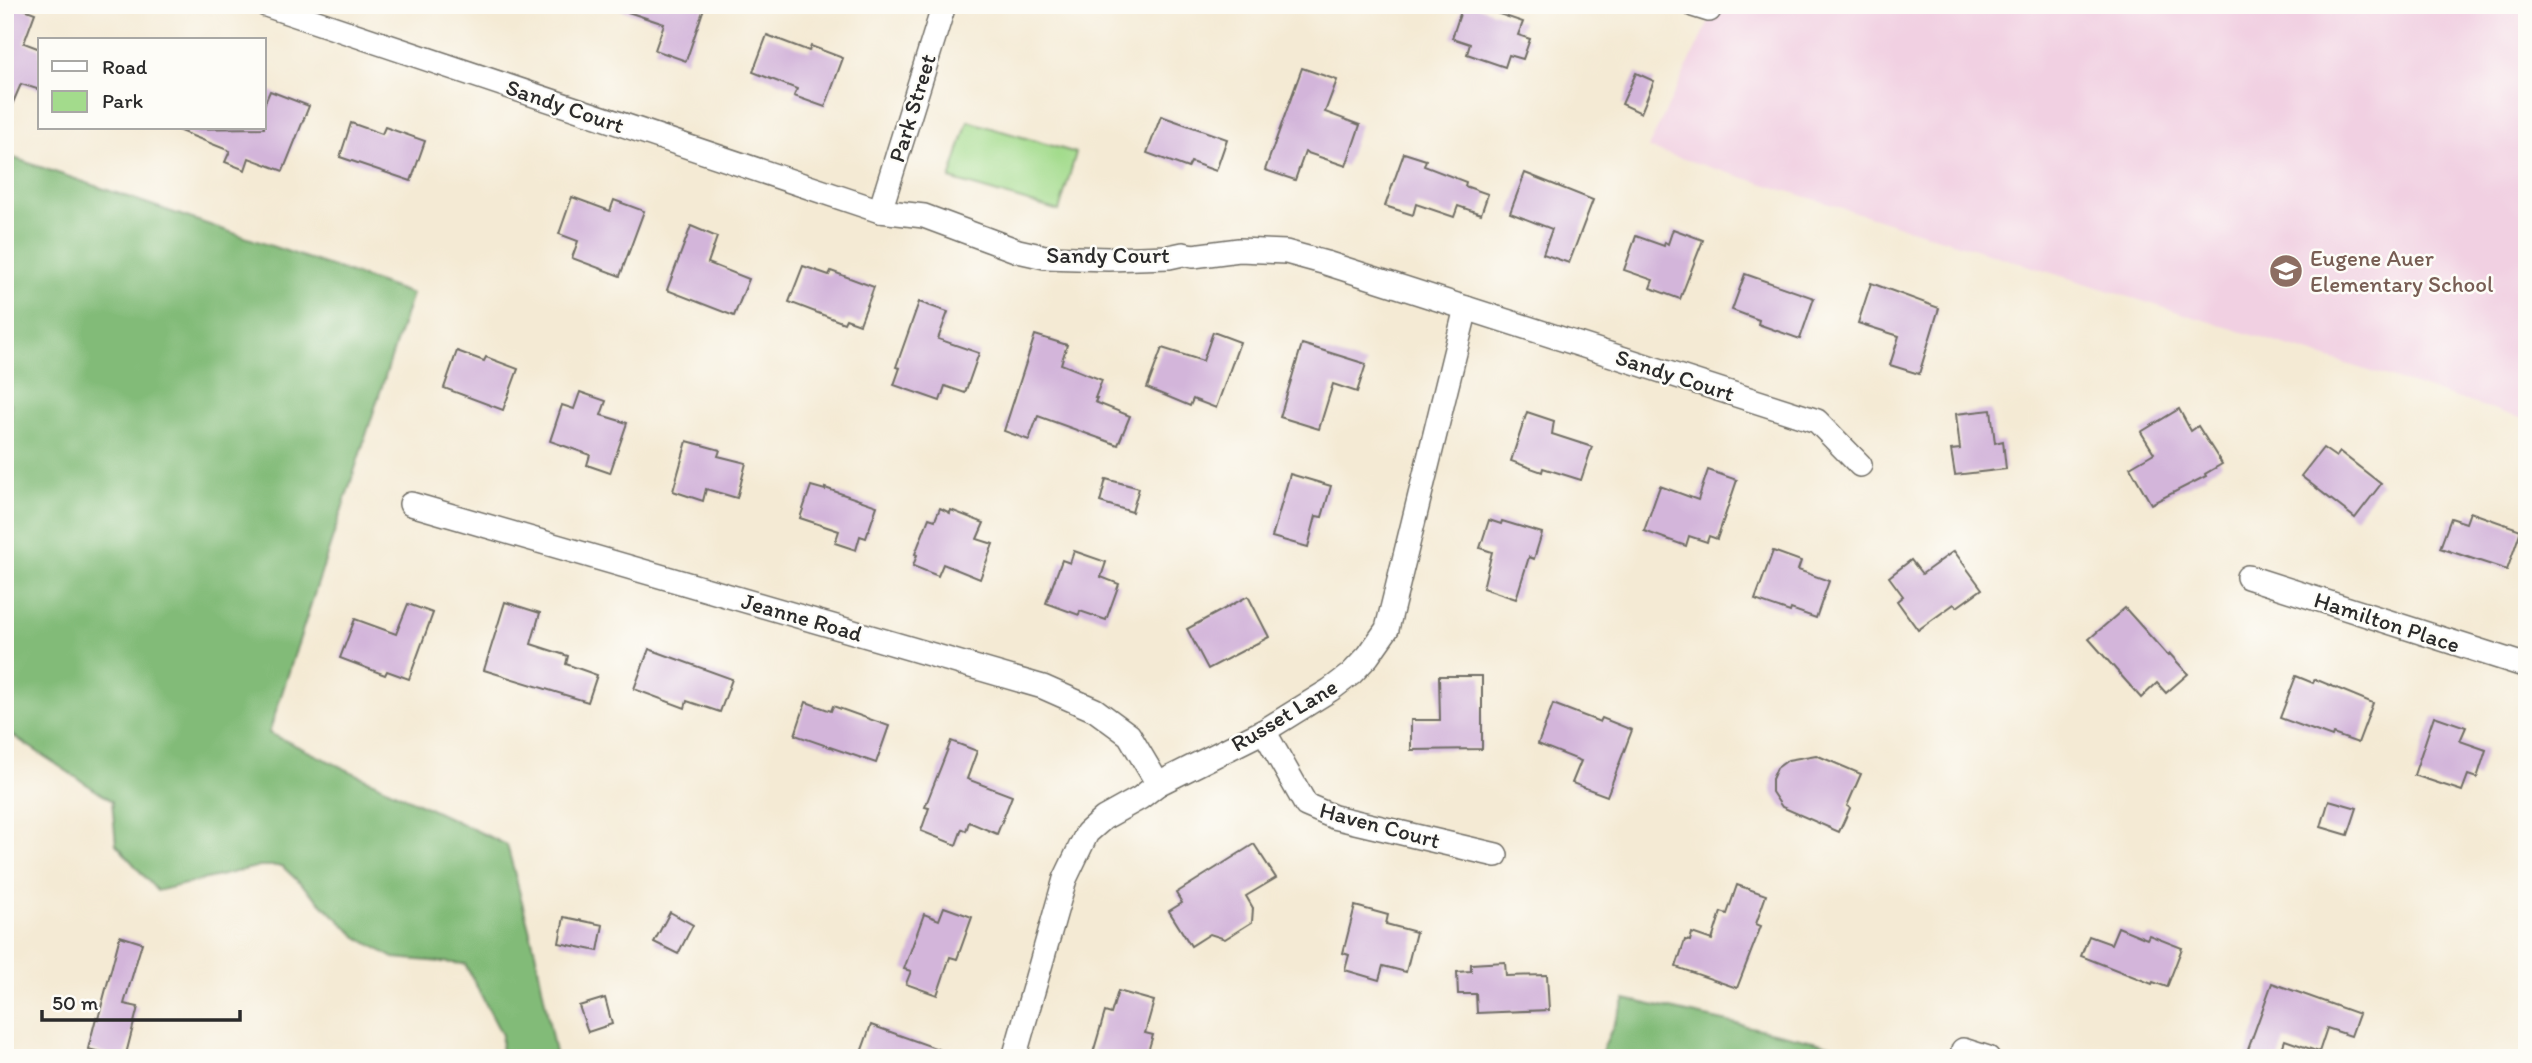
<svg xmlns="http://www.w3.org/2000/svg" width="2532" height="1063" viewBox="0 0 2532 1063" font-family="Itim,sans-serif">
	<style>
		.built { fill: #f1d0e2 }
		.green { fill: #a3db8c; stroke: #67835c; stroke-width: 2 }
		.forest { fill: #82bb78; stroke: #567352; stroke-width: 2 }
		.building { fill: #d3b5da }
		.lines { fill: none; stroke-linecap: round; stroke-linejoin: round }
		.street-casing { stroke: #716e66; stroke-width: 26 }
		.street { stroke: #fff; stroke-width: 23 }
		.labels { text-anchor: middle; dominant-baseline: central; stroke-width: 5; stroke-linejoin: round; paint-order: stroke }
		.street-label { font-size: 23px; fill: #2b2b2b; stroke: #fdfcf7 }
		.education-label { font-size: 23px; fill: #785e54; stroke: #fdfcf7; text-anchor: start }
	</style>
	<rect width="100%" height="100%" fill="#fdfcf7"/>
	<filter id="ink" filterUnits="userSpaceOnUse"><feTurbulence type="fractalNoise" baseFrequency=".0143" numOctaves="2"/><feDisplacementMap in="SourceGraphic" scale="14" xChannelSelector="R" yChannelSelector="G"/><feConvolveMatrix kernelMatrix="1 2 1 2 8 2 1 2 1" color-interpolation-filters="sRGB"/></filter>
	<filter id="wash" filterUnits="userSpaceOnUse"><feTurbulence type="fractalNoise" baseFrequency=".00686" numOctaves="4" result="noise"/><feDisplacementMap in="SourceGraphic" scale="28" xChannelSelector="R" yChannelSelector="G"/><feGaussianBlur stdDeviation="1.57" result="paint"/><feColorMatrix in="noise" values="0 0 0 0 0 0 0 0 0 0 0 0 0 0 0 0 0 1.4 0 .05"/><feComposite in="paint" operator="in"/></filter>
	<g filter="url(#wash)">
		<rect width="100%" height="100%" fill="#f4ead4"/>
		<path class="built" d="M1717,5h810v415l-879,-272z"/>
		<path class="green" d="M968,121l108,32 -17,58 -109,-32z"/>
		<g class="forest">
			<path d="M5,155l407,139 -143,439 238,112 28,106 21,107h-55l1,-23 -37,-71 -71,-6 -37,-21 -75,-71h-22l-103,25 -41,-47 -4,-43 -100,-66 -7,-8v-151l6,-173 -6,-3v-184l5,-13 -5,-4z"/>
			<path d="M1625,999l247,55v4h-273z"/>
		</g>
		<g id="blocks">
			<g class="building">
				<path d="M5,5h9l21,8 -11,30 16,6v41l-19,-6 -16,37z"/>
				<path d="M620,5h85l-19,56 -31,-11 9,-26 -45,-15z"/>
				<path d="M1463,5h10l50,17 -5,13 12,4 -7,20 -14,-4 -4,12 -38,-13 3,-10 -18,-6z"/>
				<path d="M767,35l42,16 2,-5 32,12 -18,49 -31,-11 3,-7 -44,-17z"/>
				<path d="M1302,68l35,12 -12,32 35,13 -14,41 -41,-14 -10,28 -30,-10z"/>
				<path d="M1636,73l18,8 -13,32 -19,-9z"/>
				<path d="M270,91l39,15 -26,65 -34,-13 -4,12 -20,-8 5,-11 -55,-22 89,-1v-23z"/>
				<path d="M1161,116l66,23 -11,32 -25,-9 -3,6 -41,-15z"/>
				<path d="M351,123l31,11 3,-7 40,14 -14,40 -71,-24z"/>
				<path d="M1404,153l22,7 -2,6 42,16 -1,4 23,8 -7,20 -23,-8 -4,11 -38,-13 -3,11 -28,-9z"/>
				<path d="M1525,173l68,27 -24,63 -26,-9 9,-25 -42,-16z"/>
				<path d="M572,197l38,14 4,-11 30,11 -24,65 -48,-18 6,-17 -19,-7z"/>
				<path d="M691,226l26,11 -9,26 41,16 -15,37 -67,-26z"/>
				<path d="M1673,229l30,11 -23,59 -30,-11 3,-8 -29,-10 12,-34 28,10 1,-4 3,2z"/>
				<path d="M803,266l26,9 2,-4 43,16 -14,37 -14,-5 -2,4 -55,-21z"/>
				<path d="M1745,274l69,24 -14,41 -42,-15 1,-4 -27,-10z"/>
				<path d="M1871,283l68,25 -20,66 -29,-9 9,-29 -41,-13z"/>
				<path d="M919,302l29,10 -10,27 41,14 -14,40 -20,-7 -5,15 -46,-16 6,-17 -4,-1z"/>
				<path d="M1213,332l27,10 -24,66 -23,-9 -3,7 -43,-18 15,-40 41,13z"/>
				<path d="M1035,335l32,10 -6,19 41,16 -7,18h2l-2,4 35,14 -12,29 -80,-29 -9,24 -25,-9z"/>
				<path d="M1302,344l64,20 -9,28 -24,-8 -14,45 -39,-12z"/>
				<path d="M457,351l27,10 2,-4 32,12 -15,41 -59,-22z"/>
				<path d="M580,392l26,9 -5,14 26,8 -17,50 -23,-8 3,-10 -40,-14 12,-36 12,4z"/>
				<path d="M2179,409l12,22 7,-5 24,38 -17,10 1,2 -55,28 -21,-37 24,-14 -13,-21z"/>
				<path d="M1991,410l4,33 8,-2 3,28 -51,6 -4,-25 9,-1 -4,-35z"/>
				<path d="M1527,412l27,9 -2,13 40,13 -11,33 -38,-12 -1,4 -31,-11z"/>
				<path d="M687,441l33,9 -2,6 28,7 -9,35 -31,-9 -3,12 -30,-10z"/>
				<path d="M2323,448l13,9 4,-5 41,32 -26,34 -54,-42z"/>
				<path d="M1708,470l29,10 -20,59 -8,-3 -2,6 -18,-6 -3,10 -42,-15 16,-45 38,14z"/>
				<path d="M1290,474l41,12 -9,31 -6,-1 -8,31 -36,-10z"/>
				<path d="M1106,479l33,9 -7,24 -32,-10z"/>
				<path d="M811,486l14,4v-2l52,18 -11,32 -6,-2 -4,14 -21,-7 4,-12 -39,-13z"/>
				<path d="M940,508l10,5 1,-3 33,13 -7,16 16,5 -13,35 -37,-15 -5,12 -25,-10 4,-11 -2,-1 14,-36 6,2z"/>
				<path d="M2470,512l51,18 -14,40 -67,-22 11,-30 15,5z"/>
				<path d="M1489,520l12,4 1,-3 40,12 -8,26 -5,-2 -13,42 -33,-11 9,-36 -12,-4z"/>
				<path d="M1074,551l32,11 -5,15 18,7 -13,36 -26,-9 -1,4 -33,-12 16,-43 8,3z"/>
				<path d="M1773,551l28,10 -3,9 31,11 -13,37 -25,-9 -1,3 -35,-12z"/>
				<path d="M1954,551l28,38 -25,18 -3,-3 -36,26 -21,-29 6,-5 -14,-19 22,-17 11,14z"/>
				<path d="M1248,596l21,41 -61,32 -21,-40z"/>
				<path d="M505,602l35,11 -9,31 37,12 -2,8 31,11 -9,27 -104,-32z"/>
				<path d="M408,604l25,9 -24,66 -22,-8 -2,4 -45,-17 15,-39 41,15z"/>
				<path d="M2125,608l43,48 2,-2 18,20 -22,19 -9,-10 -16,15 -52,-59z"/>
				<path d="M649,649l83,30 -12,33 -33,-11 -2,7 -51,-19z"/>
				<path d="M1439,676h43v73l-71,1v-30h29z"/>
				<path d="M2296,676l17,7 2,-4 58,24 -15,40 -25,-9 -1,3 -52,-19z"/>
				<path d="M806,702l25,9 2,-5 56,20 -13,37 -81,-28z"/>
				<path d="M1553,704l47,18 2,-4 30,12 -25,66 -35,-13 9,-22 -43,-17z"/>
				<path d="M2434,716l32,11 -6,14 26,9 -9,28 -9,-3 -6,16 -48,-16z"/>
				<path d="M951,741l26,10 -10,28 45,17 -15,38 -28,-12 -3,9 -4,-2 -6,16 -35,-14 8,-23 -4,-1z"/>
				<path d="M1816,755l45,19 -14,32 3,2 -11,24 -57,-25 -10,-15v-13l5,-11 11,-8z"/>
				<path d="M2329,800l28,8 -9,27 -27,-8z"/>
				<path d="M1254,844l22,34 -30,18 7,12 -1,14 -27,17 -15,-5 -19,12 -22,-35 13,-8 -6,-10z"/>
				<path d="M1737,885l29,10 -10,29 5,2 -24,62 -61,-21 9,-27 5,1 2,-8 20,7 9,-28 6,2z"/>
				<path d="M1355,906l33,9 -2,9 30,8 -10,40 -23,-6 -4,14 -34,-10 4,-15 -6,-2z"/>
				<path d="M944,907l28,10 -15,42 -7,-2 -13,38 -31,-11 5,-13 -7,-2 20,-55 15,6z"/>
				<path d="M670,912l23,13 -15,29 -24,-12z"/>
				<path d="M564,917l39,8 -5,26 -39,-8z"/>
				<path d="M2118,927l29,12 2,-4 33,13 -15,39 -14,-5 -1,2 -71,-28 8,-20 22,8z"/>
				<path d="M120,936l22,7 -18,61 14,3 -13,51 -37,-9 8,-31 2,1z"/>
				<path d="M1505,962l1,14 41,-1 2,35 -72,3 -1,-19h-18l-1,-22 14,-1v-7z"/>
				<path d="M2272,983l87,31 -8,22 -24,-8 -8,24 -34,-12 -6,18h-34z"/>
				<path d="M1118,991l36,10 -9,32 8,2 -7,23h-39l-14,-5 12,-41 6,2z"/>
				<path d="M605,998l7,26 -24,8 -9,-26z"/>
				<path d="M871,1025l84,30 -1,3h-95z"/>
			</g>
		</g>
	</g>
	<g filter="url(#ink)">
		<use href="#blocks" fill-opacity="0" stroke="#716e66" stroke-width="2"/>
		<g class="lines">
			<g class="street-casing">
				<g id="street">
					<path d="M266,5l614,206 44,5 94,35 27,6 63,2 61,-2 14,-3 10,2 46,-6 47,2 40,11 491,158 43,44"/>
					<path d="M1693,5l16,5"/>
					<path d="M880,211l64,-206"/>
					<path d="M411,504l632,183 52,23 34,25 29,49"/>
					<path d="M2248,577l279,89"/>
					<path d="M1264,731l42,74 28,12 162,38"/>
					<path d="M1963,1050l25,8"/>
					<path d="M1014,1058l51,-179 22,-46 17,-15 36,-20 18,-14 106,-53 66,-41 21,-16 17,-18 19,-27 79,-321"/>
				</g>
			</g>
			<use href="#street" class="street"/>
		</g>
	</g>
	<defs>
		<g id="school-disc" transform="scale(1.75)"><circle r="9.5" fill="#8d6e63" stroke="#fdfcf7"/><path d="M0-5L7-2L0 1L-7-2ZM-4 1L0 2.5L4 1V4Q0 6-4 4Z" fill="#fff"/></g>
	</defs>
	<g fill-rule="evenodd">
		<use href="#school-disc" x="2286" y="271"/>
	</g>
	<g class="labels">
		<g class="street-label">
			<text transform="translate(565 106) rotate(19)">Sandy Court</text>
			<text transform="translate(912 108) rotate(-73)">Park Street</text>
			<text x="1108" y="255">Sandy Court</text>
			<text transform="translate(1675 375) rotate(18)">Sandy Court</text>
			<text transform="translate(802 617) rotate(16)">Jeanne Road</text>
			<text transform="translate(2387 622) rotate(18)">Hamilton Place</text>
			<text transform="translate(1284 715) rotate(-31)">Russet Lane</text>
			<text transform="translate(1380 825) rotate(15)">Haven Court</text>
		</g>
		<g class="education-label">
			<text x="2310" y="258">Eugene Auer<tspan x="2310" dy="26">Elementary School</tspan></text>
		</g>
	</g>
	<rect width="2532" height="1063" fill="none" stroke="#fdfcf7" stroke-width="28"/>
	<rect x="38" y="38" width="228" height="91" fill="#fdfcf7" stroke="#a9a8a5" stroke-width="2"/>
	<rect x="52" y="61" width="35" height="10" fill="#ffffff" stroke="#a9a8a5" stroke-width="2"/>
	<text x="102" y="74" font-size="21" fill="#2b2b2b">Road</text>
	<rect x="52" y="91" width="35" height="21" fill="#a3db8c" stroke="#a9a8a5" stroke-width="2"/>
	<text x="102" y="108" font-size="21" fill="#2b2b2b">Park</text>
	<path d="M42 1010v10h198v-10" fill="none" stroke="#2b2b2b" stroke-width="3.5"/>
	<text x="52" y="1010" font-size="21" fill="#2b2b2b" stroke="#fdfcf7" stroke-width="5" paint-order="stroke">50 m</text>
</svg>
